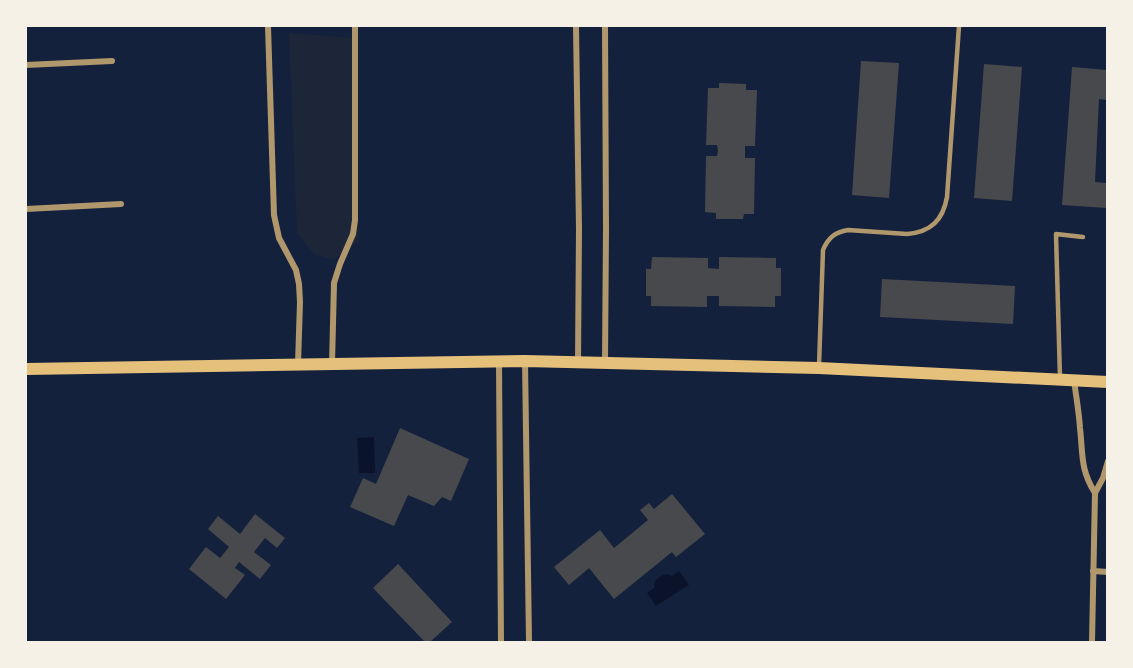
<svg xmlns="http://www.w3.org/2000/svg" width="1133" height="668" viewBox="0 0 1133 668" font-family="'Open Sans',sans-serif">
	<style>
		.green { fill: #1d2539 }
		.water { fill: #0b132b }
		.building { fill: #48494c }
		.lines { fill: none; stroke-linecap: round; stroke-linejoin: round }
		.service { stroke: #b1986c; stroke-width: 4.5 }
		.minor { stroke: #b1986c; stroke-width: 6 }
		.secondary { stroke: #e5c07b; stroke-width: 12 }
	</style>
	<rect width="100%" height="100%" fill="#14213d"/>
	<path class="green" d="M289,33l63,5 7,203 -25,18 -19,-4 -18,-22z"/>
	<g class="water">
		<path d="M374,437l1,36h-16l-2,-35z"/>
		<path d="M679,571l10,14 -33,21 -9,-13 7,-5 1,-7c6,-6 10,-8 17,-5z"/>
	</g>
	<g class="building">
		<path d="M861,61l38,2 -10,135 -37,-3z"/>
		<path d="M984,64l38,3 -10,134 -38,-3z"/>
		<path d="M1072,67l35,3v30l-8,-1 -4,83 12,1v25l-45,-3z"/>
		<path d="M719,83l27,1v6h11l-2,56h-10v12h10l-1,56h-10l-1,5h-27v-6l-11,-1 1,-56h11l1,-6 -1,-5h-11l2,-57h11z"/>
		<path d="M652,257l56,1v10l11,1v-12l57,1v10h5v28h-6v11l-56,-1v-10h-12v11l-56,-1v-10h-5v-27h5z"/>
		<path d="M882,279l133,7 -2,38 -133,-7z"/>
		<path d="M400,428l69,31 -18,42 -9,-4 -8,9 -26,-11 -14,31 -44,-19 13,-29 13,6z"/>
		<path d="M672,494l33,40 -29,23 -4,-5 -58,47 -25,-31 -20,17 -15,-18 46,-37 14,18 34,-28 -8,-10 9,-7 5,6z"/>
		<path d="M255,514l30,24 -8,10 -12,-10 -11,14 17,13 -11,14 -21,-17 -4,6 10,7 -19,24 -37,-30 17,-22 14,11 9,-11 -21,-18 10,-13 22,18z"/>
		<path d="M398,564l54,58 -22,20h-5l-52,-54z"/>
	</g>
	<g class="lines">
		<g class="service">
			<path d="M819,366l4,-116c5,-12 12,-18 25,-20l59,4c24,-2 36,-14 40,-37l12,-171"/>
			<path d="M1060,378l-4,-144 27,3"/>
		</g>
		<g class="minor">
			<path d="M268,26l6,189 5,23 17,32 3,14 1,18 -2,62"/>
			<path d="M576,26l3,203 -1,133"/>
			<path d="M605,26l1,203 -1,133"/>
			<path d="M26,65l86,-4"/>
			<path d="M26,209l95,-5"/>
			<path d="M525,361l4,281"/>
			<path d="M499,362l2,280"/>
			<path d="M332,364l2,-81 6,-19 13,-30 2,-14v-194"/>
			<path d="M1074,380c2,16 5,32 6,48 3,26 0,41 15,65"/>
			<path d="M1093,571l15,1"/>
			<path d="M1092,642l3,-149 8,-15 5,-17"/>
		</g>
		<path class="secondary" d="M26,369l499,-8 294,7 289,14"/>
	</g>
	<rect width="1133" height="668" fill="none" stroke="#f6f1e7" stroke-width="54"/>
</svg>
